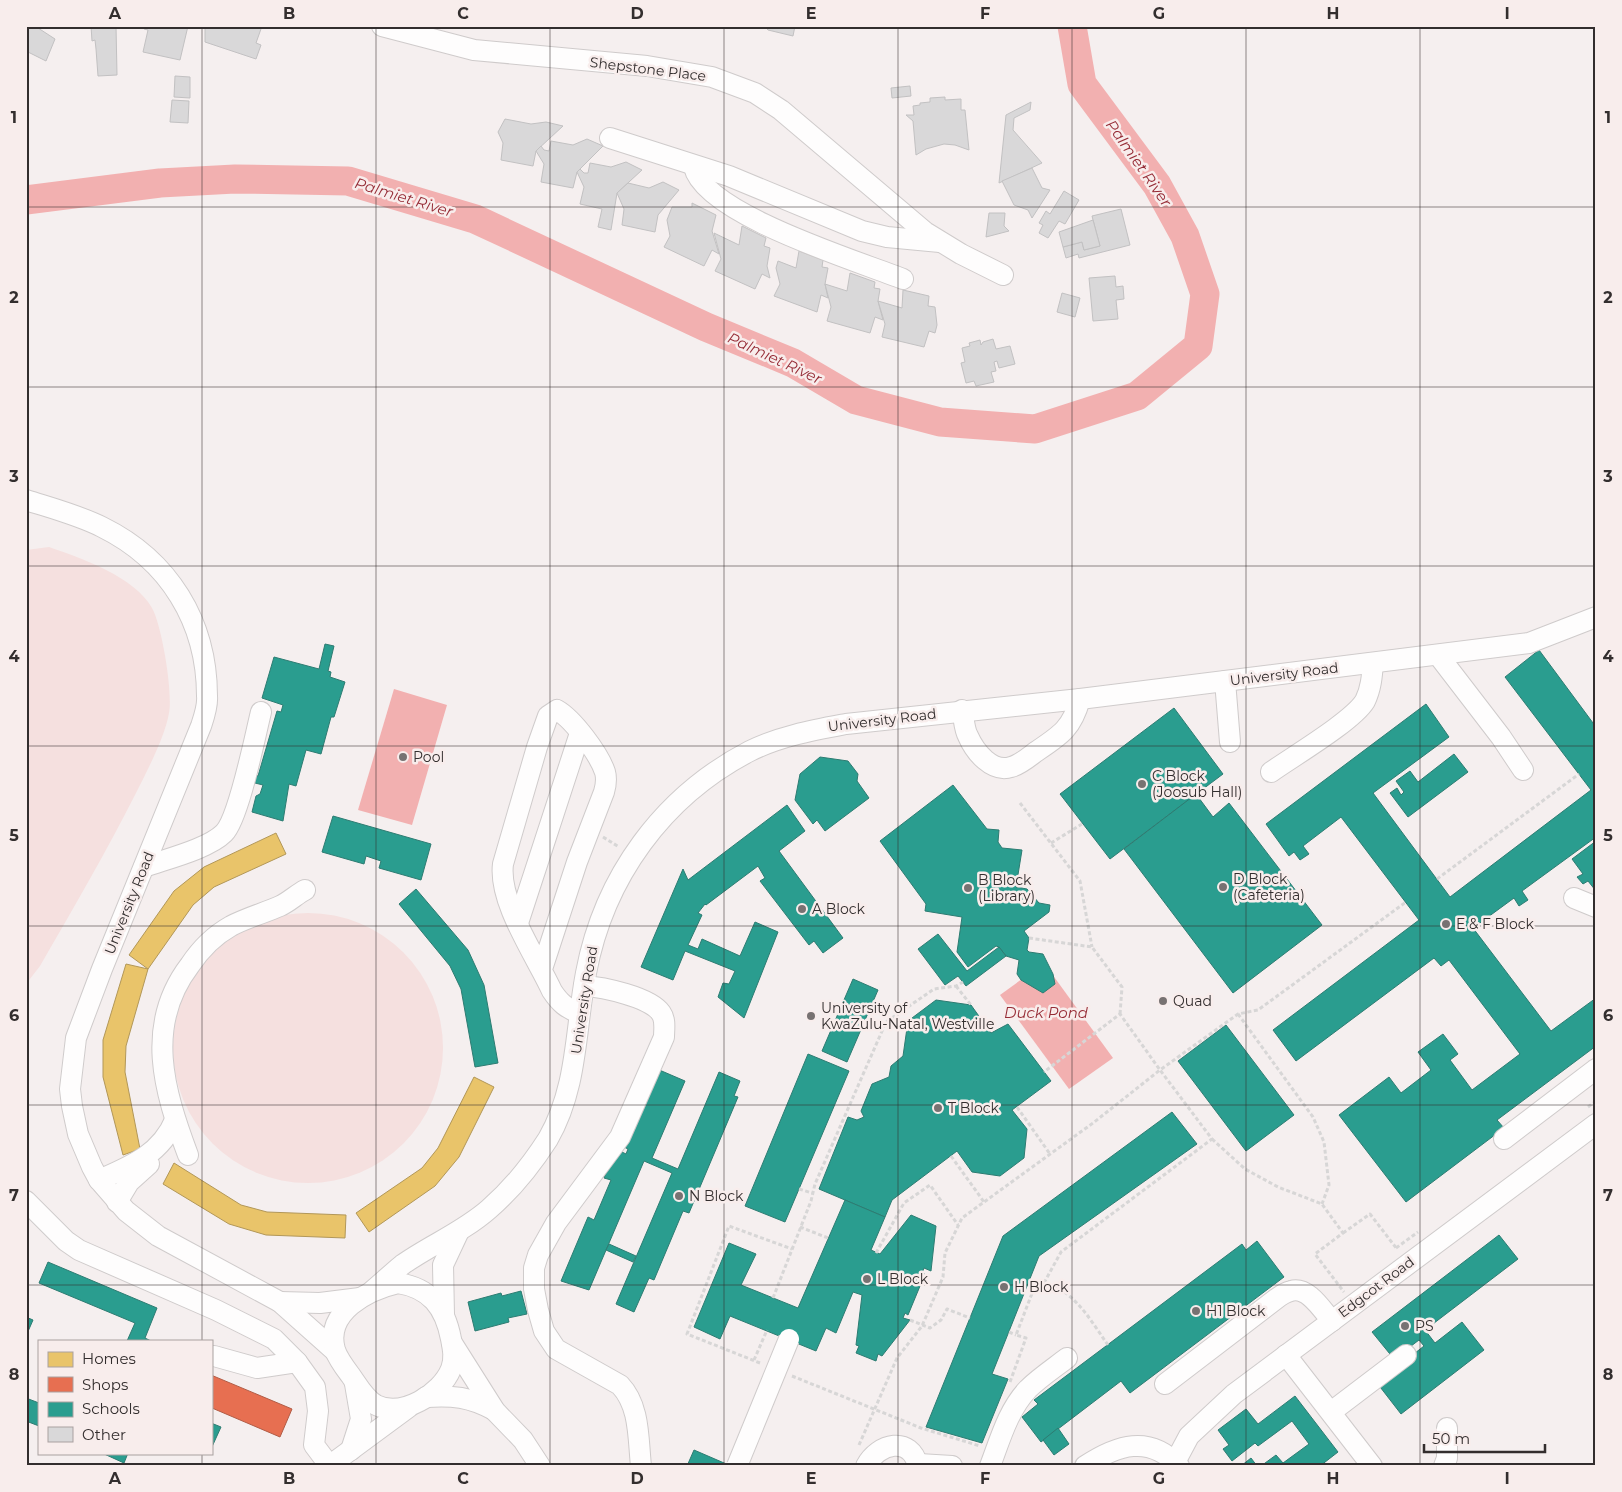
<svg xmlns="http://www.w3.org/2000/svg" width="1622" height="1492" viewBox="0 0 1622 1492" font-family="Montserrat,sans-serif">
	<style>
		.green { fill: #f5e0df }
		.water { fill: #f2b0b0 }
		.homes { fill: #e9c46a; stroke: #b29758 }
		.shops { fill: #e76f51; stroke: #b15c46 }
		.schools { fill: #2a9d8f; stroke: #2d7c72 }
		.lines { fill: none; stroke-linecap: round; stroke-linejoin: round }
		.river { stroke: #f2b0b0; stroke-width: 29 }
		.building { fill: #d9d8d9; stroke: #c2c1c2 }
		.minor-casing { stroke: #cfcbcb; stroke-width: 22 }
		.path { stroke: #d7d6d6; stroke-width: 3; stroke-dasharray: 4 2.5; stroke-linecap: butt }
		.minor { stroke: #fefdfd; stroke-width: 20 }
		.minor-bridge-casing { stroke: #cfcbcb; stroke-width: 22; stroke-linecap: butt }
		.minor-bridge { stroke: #fefdfd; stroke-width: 20 }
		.grid { fill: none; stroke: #332e2e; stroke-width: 1; stroke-opacity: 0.55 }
		.poi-dot { fill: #777272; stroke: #f8edec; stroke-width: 2 }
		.labels { text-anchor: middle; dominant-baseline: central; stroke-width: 5; stroke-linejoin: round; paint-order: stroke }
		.street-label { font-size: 14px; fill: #332e2e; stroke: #f8edec }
		.poi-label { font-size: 14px; fill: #332e2e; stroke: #f8edec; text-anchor: start }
		.water-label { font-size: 15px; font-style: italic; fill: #962c36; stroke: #f8edec }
		.neatline { fill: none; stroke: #332e2e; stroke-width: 2 }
		.grid-label { font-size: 16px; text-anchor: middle; font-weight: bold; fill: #332e2e }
	</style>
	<rect width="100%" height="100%" fill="#f5efef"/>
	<g class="green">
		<path d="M49,547c32,11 86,30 103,61 10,18 21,85 17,105 -4,24 -22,58 -33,80 -30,59 -63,116 -96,173l-14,18v-434z"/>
		<circle cx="308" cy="1048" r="135"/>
	</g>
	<g class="water">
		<path d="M394,689l53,16 -35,120 -54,-15z"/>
		<path d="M1044,963l69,95 -44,31 -69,-94z"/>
	</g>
	<g class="homes">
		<path d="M276,833l10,21 -72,33 -21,18 -45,64 -19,-14 45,-64 30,-24z"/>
		<path d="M126,964l22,5 -22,77 -1,26 15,77 -17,6 -20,-78v-37z"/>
		<path d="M474,1077l20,10 -35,70 -24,29 -66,46 -13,-19 66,-45 16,-20z"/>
		<path d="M174,1163l67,42 26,7 79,3 -1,23 -79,-3 -37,-11 -66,-40z"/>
	</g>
	<path class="shops" d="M211,1375l81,34 -12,28 -68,-29 -1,3z"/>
	<g class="schools">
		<path d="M325,644l9,2 -6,25 3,1 -1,5 15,5 -11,35h-3l-10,37 -15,-4 -10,36 -7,-2 -6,37 -31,-9 4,-16 4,-2 3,-9 -16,-4 3,-8 8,3 19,-65 4,1 2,-7 -21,-7 12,-41 45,12z"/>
		<path d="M1539,650l57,77v110l-74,54 6,9 -9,6 -5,-8 -41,30 78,103 45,-33v48l-99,74 7,8 -98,74 -67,-87 50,-38 12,16 30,-23 -13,-18 25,-18 15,20 -8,6 22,30 48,-36 -71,-94 -8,6 -7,-8 -138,103 -23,-31 146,-110 -78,-103 -38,29 6,8 -9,6 -6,-8 -5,4 -23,-32 160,-120 23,33 -76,56 77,104 141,-107 -86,-113z"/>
		<path d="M1174,708l49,66 -113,85 -50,-65z"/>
		<path d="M1454,754l14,18 -60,45 -18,-24 7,-5 4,7 3,-3 -8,-11 14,-10 8,11z"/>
		<path d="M820,757l28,4 10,13 -1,7 12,17 -44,33 -8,-11 -4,4 -18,-24 5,-26z"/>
		<path d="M953,785l34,44 12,1 -1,12 4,6 20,2 -6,37 11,2 12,14 11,2 -1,7 -25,19 5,7 -2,12 2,2 14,2 10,20 2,10 -12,9 -22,-13 -4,-6 2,-14 -13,-4 -7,-9 -3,-1 -28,21 -11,-15 5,-35 -37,-6 1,-7 -46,-63z"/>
		<path d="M1196,794l17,23 16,-14 93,122 -89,68 -109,-144z"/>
		<path d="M787,805l18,26 -26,20 64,87 -20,15 -9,-12 -5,4 -49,-64 5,-3 -7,-12 -52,39 -1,-1 -7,9 4,2 -14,30 10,4 4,-10 38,17 15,-34 23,10 -34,86 -26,-21 5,-14 6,1 6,-13 -50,-20 -12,29 -32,-13 42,-98 5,11z"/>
		<path d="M333,816l98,28 -10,36 -42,-12 2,-7 -15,-5 -2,8 -42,-12z"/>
		<path d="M1596,841v50l-8,-10 -5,3 -6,-7 6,-3 -11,-15z"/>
		<path d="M416,889l52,61 16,35 14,78 -23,4 -14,-78 -11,-23 -51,-62z"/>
		<path d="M938,934l29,37 32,-24 7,9 -40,30 -8,-10 -13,9 -27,-36z"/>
		<path d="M853,979l25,11 -31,72 -25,-11z"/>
		<path d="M936,1000l35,5 20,28 17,-9 43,57 -39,29 15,19 -3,29 -24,18 -28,-4 -15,-21 -65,49 -7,17 -66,-28 29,-72 9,3 7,-3 -3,-6 11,-27 17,-7 2,-11 12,-10 5,-35z"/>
		<path d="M1226,1025l68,90 -48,36 -68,-90z"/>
		<path d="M808,1054l41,17 -64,151 -40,-16z"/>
		<path d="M657,1069l28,12 -33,77 26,11 41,-97 21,9 -6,15 4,1 -49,116 -6,-2 -29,69 -5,-2 -15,34 -18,-8 56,-131 -28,-12 -55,129 -28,-9 27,-64 6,3 17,-40 -7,-2 12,-29 10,5 2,-5 -4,-2z"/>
		<path d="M1172,1112l25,32 -158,112 -47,118 16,5 -26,64 -56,-16 77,-191z"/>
		<path d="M845,1200l40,17 -14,33 9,4 31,-39 25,11 -5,45 -7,-3 -2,5 3,1 -17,41 -3,-2 -2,5 7,2 -28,36 -4,-2 -2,7 -20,-8 3,-7 -3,-1 6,-50 -9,-3 -17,41 -10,-5 -10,23 -86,-35 -10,23 -26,-12 35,-84 27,11 -15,31 57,23z"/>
		<path d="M1499,1235l19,24 -93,71 10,13 27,-21 22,28 -83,64 -24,-31 47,-37 -5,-6 -25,19 -22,-27z"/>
		<path d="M1257,1241l27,36 -154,116 -9,-12 -80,61 -19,-25 16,-13 -4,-4 208,-156 4,6z"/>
		<path d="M609,1244l27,12 -3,6 -27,-12z"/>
		<path d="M48,1262l109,46 -12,30 6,3h-24l8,-18 -96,-40z"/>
		<path d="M521,1291l6,23 -19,4 1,4 -34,9 -7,-29 33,-9 1,3z"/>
		<path d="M26,1317l7,3 -7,16z"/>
		<path d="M1295,1396l43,56 -18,14h-59l15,-11 7,8 26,-19 -17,-23 -34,25 -3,-3 -23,18 -9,-12 6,-4 -11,-15 28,-21 12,15z"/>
		<path d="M26,1398l13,5v23l-13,-5z"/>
		<path d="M211,1423l10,4 -10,22z"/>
		<path d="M1058,1428l11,16 -15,11 -11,-15z"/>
		<path d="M694,1450l37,16h-44z"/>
		<path d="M102,1453h26l-4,10z"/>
		<path d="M1251,1458l6,8h-16z"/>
	</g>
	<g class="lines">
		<path class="river" d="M26,200l134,-17 75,-4 113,2 127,38 231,108 87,36 63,37 84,22 95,7 102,-33 61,-50 7,-52 -20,-58 -28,-51 -75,-101 -10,-58"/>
	</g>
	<g class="building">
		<path d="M26,26h9l20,13 -9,22 -20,-10z"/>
		<path d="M91,26h25l1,49 -19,1 -2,-27 -1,-9 -3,1z"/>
		<path d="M145,26h43l-8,34 -37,-8 5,-22 -4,-1z"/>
		<path d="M205,26h57l-6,17 5,2 -5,14 -51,-17z"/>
		<path d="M764,26h31l-2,10 -25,-6z"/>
		<path d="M175,76l15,1v21l-16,-1z"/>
		<path d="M910,86l1,10 -19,2 -1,-10z"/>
		<path d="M945,97v3l16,-1v11h4l4,40 -14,-5 -11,-1 -18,5 -10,6 -3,-34 -7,-6h8l-1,-9 7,-1v-2l10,-1v-4z"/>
		<path d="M172,100l17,1 -1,22 -18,-1z"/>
		<path d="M1031,102l-1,8 -16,8 -1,12 29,33 -43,20 7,-68z"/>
		<path d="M505,119l26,5 15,-2 17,4 -27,25 -3,15 -32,-6 2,-17 -5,-11z"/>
		<path d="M587,139l16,7 -26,26 -4,16 -32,-6 3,-18 -8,-13 5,-5 3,4 5,1 2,-10 22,4z"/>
		<path d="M626,162l16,8 -25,23 -6,37 -13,-3 4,-18 -22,-5 4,-17 -7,-15 3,-3 4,4h4l2,-10 21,4z"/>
		<path d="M1032,168l10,20 8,2 -18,28 -4,-8 -14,-5 -12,-24z"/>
		<path d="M663,182l16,8 -21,25 -3,17 -33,-7 2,-16 -7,-16 11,-10 21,5z"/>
		<path d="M1064,191l15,9 -14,24 -6,-3 -11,17 -9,-5 4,-8 -4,-2 7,-12 4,3z"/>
		<path d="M692,203l24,12 -4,16 7,23 -7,-4 -8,16 -40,-19 6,-11 -3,-16 5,-13h20z"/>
		<path d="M1121,209l9,36 -51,13 -1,-4 -12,4 -3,-11 19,-5 2,8 16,-4 -8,-30z"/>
		<path d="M989,213h16l-1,13 5,5 -23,6z"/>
		<path d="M1093,220l7,26 -16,4 -2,-8 -19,5 -4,-15z"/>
		<path d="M742,226l24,12 -2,8 6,2 -3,18 3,12 -8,-4 -7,15 -40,-18 6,-12 -7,-26 25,12z"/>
		<path d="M799,251l24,9 -1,7 6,1 -3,16 3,14 -7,-3 -4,17 -43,-16 6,-12 -4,-16 2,-7 18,7z"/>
		<path d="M850,273l25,9 -1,6 6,1 -2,12 5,19 -8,-3 -5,16 -43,-12 4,-14 -6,-23 22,7z"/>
		<path d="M1115,276l1,11 7,-1 1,13 -8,1 2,19 -25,2 -4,-43z"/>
		<path d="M903,290l26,6 -1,10 7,1 2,18 -2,8 -6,-2 -5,16 -42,-10 3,-13 -7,-23 24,7z"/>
		<path d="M1062,293l18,5 -5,19 -18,-5z"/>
		<path d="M993,339l3,10 14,-3 5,18 -16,4 -2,-7 -3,1 2,9 -5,1 3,10 -18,4 -2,-5 -8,2 -5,-20 4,-1 -3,-14 8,-2 -1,-3 11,-3 1,5 2,-3z"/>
	</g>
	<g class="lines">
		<g class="minor-casing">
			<g id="minor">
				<path d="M382,26l92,24 173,16 65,11 43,16 26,17 144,122 36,22 42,21"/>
				<path d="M610,138l119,38 133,55 25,6 53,5"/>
				<path d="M694,167c10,47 164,94 209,112"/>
				<path d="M26,500c25,8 52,15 76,27 67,33 105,95 105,169 1,10 -3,21 -6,30l-99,243 -26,69 -6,51 2,17 6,28 14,33 7,13 27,31 32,25 122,66 55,49"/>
				<path d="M1438,655l63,82 22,33"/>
				<path d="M1225,681l5,61"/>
				<path d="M962,710c2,8 2,19 6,26 7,16 24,37 43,31 9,-2 19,-11 26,-16 24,-16 35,-23 43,-52"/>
				<path d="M1271,772c21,-15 82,-51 94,-71 6,-12 7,-25 8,-38"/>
				<path d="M144,867c22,-8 64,-18 80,-34 15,-15 31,-97 37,-121"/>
				<path d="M1574,898l22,9"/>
				<path d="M518,923l62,-190"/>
				<path d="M542,969l35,-107 27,-70c2,-7 3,-13 1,-20 -6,-18 -32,-53 -48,-62l-9,6 -11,31 -34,117c-5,38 33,92 49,127 8,12 14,17 27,22"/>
				<path d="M584,986c19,1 66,11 77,27 5,7 3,16 3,24l-44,100 -64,86 -18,32 -4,13v21l4,21 6,21 12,18 64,36c20,21 18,53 21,81"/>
				<path d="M1504,1139l92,-70"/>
				<path d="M188,1155c-24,-64 -44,-130 2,-190 10,-15 25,-30 41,-39 15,-8 33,-13 49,-20 9,-4 17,-12 25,-16"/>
				<path d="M99,1180c32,-14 62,-26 76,-60"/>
				<path d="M26,1201l40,40 13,9 137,60 58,29 23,23 18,25 3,24 -4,34 15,20"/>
				<path d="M117,1202l12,-20 20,-18"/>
				<path d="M398,1283c32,5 47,24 53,56 2,10 4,20 0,30 -10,25 -49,49 -75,36 -11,-6 -18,-19 -25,-29 -6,-8 -13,-17 -16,-26 -11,-38 33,-60 63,-67z"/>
				<path d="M372,1291c10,-8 20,-18 30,-26 28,-20 61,-33 87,-56 23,-20 43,-45 59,-70 30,-52 27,-109 38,-166 18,-96 77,-177 164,-222 30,-15 64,-21 96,-27l234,-25 449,-56 67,-26"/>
				<path d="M280,1302l40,1 40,-5"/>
				<path d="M444,1315l-1,-50 16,-34"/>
				<path d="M452,1343l43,68 28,29 17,26"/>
				<path d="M1286,1355l86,111"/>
				<path d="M214,1356l43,12 40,-6"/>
				<path d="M1165,1384l111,-85c4,-3 10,-7 15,-8 17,-5 31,19 41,30"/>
				<path d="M426,1397c26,-2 44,0 68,13"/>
				<path d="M1331,1412l75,-57"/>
				<path d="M351,1450l10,-31 -6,-35"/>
				<path d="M919,1464l33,2"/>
				<path d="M329,1466l80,-59"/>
				<path d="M866,1466c12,-23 45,-31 52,0"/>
				<path d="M990,1466c10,-26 18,-56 38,-77 11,-11 26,-21 39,-31"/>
				<path d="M1085,1466c32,-21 64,-32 94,0"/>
				<path d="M1173,1466l16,-30 45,-42 362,-270"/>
				<path d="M1444,1466l3,-8v-30"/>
			</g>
		</g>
		<g class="path">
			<path d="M1020,803l60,78 12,66"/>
			<path d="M603,837l16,10"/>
			<path d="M1051,843l31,-19"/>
			<path d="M1437,879l142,-105"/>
			<path d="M1029,938l63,9 30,40 -2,27"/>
			<path d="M956,986l15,19"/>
			<path d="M1238,1014l75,103 11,25 5,43 -7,19"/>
			<path d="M1017,1107l33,47"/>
			<path d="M1588,1107l8,-6"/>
			<path d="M1212,1139l33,30 33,18 44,17 21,29 -28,21 29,38"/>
			<path d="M951,1156l33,46"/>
			<path d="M799,1189l13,4"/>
			<path d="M800,1227l28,11"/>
			<path d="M1343,1233l27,-19 27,35"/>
			<path d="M1396,1248l22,-16"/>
			<path d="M876,1253l28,-50 26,-18 28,40"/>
			<path d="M1044,1283l17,-31 151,-113 -52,-69 78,-56 20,-4 148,-108"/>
			<path d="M773,1298l38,-97 4,-17 71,-162 48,-33 22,-3 7,-4"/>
			<path d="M910,1320l20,8 11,-8 6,-11 23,9"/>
			<path d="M1009,1332l7,3"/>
			<path d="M754,1360l13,-30"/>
			<path d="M760,1363l-73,-29 42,-108 63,23"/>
			<path d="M792,1376l129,52 59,18"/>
			<path d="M1010,1382l16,-44 -10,-3 20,-52c35,0 54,37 72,62"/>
			<path d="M859,1445l38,-87 25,-32 21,-49 2,-24 17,-35 131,-95 67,-53 -40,-56 -76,58"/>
		</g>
		<use href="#minor" class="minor"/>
		<g class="minor-bridge-casing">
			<path id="minor-bridge" d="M737,1466l52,-127"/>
		</g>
		<use href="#minor-bridge" class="minor-bridge"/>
	</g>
	<path class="grid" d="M202,26v1315M376,26v1440M550,26v1440M724,26v1440M898,26v1440M1072,26v1440M1246,26v1440M1420,26v1440M26,207h1570M26,387h1570M26,566h1570M26,746h1570M26,926h1570M26,1105h1570M26,1285h1570M202,1453v13"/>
	<g class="poi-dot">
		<circle cx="403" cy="757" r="5"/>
		<circle cx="1142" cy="784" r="5"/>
		<circle cx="1223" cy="887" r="5"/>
		<circle cx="968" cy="888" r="5"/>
		<circle cx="802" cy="909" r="5"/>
		<circle cx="1446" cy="924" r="5"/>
		<circle cx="1163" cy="1001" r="5"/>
		<circle cx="811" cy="1016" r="5"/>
		<circle cx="938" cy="1108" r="5"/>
		<circle cx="679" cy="1196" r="5"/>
		<circle cx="867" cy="1279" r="5"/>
		<circle cx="1004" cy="1287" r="5"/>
		<circle cx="1196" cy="1311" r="5"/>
		<circle cx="1405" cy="1326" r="5"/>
	</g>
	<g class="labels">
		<g class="street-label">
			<text transform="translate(648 69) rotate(7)">Shepstone Place</text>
			<text transform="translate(1284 674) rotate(-7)">University Road</text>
			<text transform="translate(882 720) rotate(-7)">University Road</text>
			<text transform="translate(129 903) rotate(-68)">University Road</text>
			<text transform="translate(584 1000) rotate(-81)">University Road</text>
			<text transform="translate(1376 1287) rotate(-37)">Edgcot Road</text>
		</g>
		<g class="poi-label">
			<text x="413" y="757">Pool</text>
			<text x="1152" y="776">C Block<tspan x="1152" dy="16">(Joosub Hall)</tspan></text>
			<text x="1233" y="879">D Block<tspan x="1233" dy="16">(Cafeteria)</tspan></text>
			<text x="978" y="880">B Block<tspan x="978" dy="16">(Library)</tspan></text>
			<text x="812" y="909">A Block</text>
			<text x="1456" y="924">E &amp; F Block</text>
			<text x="1173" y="1001">Quad</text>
			<text x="821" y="1008">University of<tspan x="821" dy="16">KwaZulu-Natal, Westville</tspan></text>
			<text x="948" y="1108">T Block</text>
			<text x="689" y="1196">N Block</text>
			<text x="877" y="1279">L Block</text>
			<text x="1014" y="1287">H Block</text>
			<text x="1206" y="1311">H1 Block</text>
			<text x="1415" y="1326">PS</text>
		</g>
		<g class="water-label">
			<text transform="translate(1139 163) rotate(55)">Palmiet River</text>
			<text transform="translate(404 197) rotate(17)">Palmiet River</text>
			<text transform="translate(775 358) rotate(25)">Palmiet River</text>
			<text x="1046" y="1012">Duck Pond</text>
		</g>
	</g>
	<rect width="1622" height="1492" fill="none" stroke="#f8edec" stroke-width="55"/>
	<rect x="38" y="1340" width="175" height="115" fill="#f8edec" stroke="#a9a1a0"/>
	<rect x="48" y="1352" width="25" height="15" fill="#e9c46a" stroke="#a9a1a0"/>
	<text x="82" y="1364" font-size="15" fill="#332e2e">Homes</text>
	<rect x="48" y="1377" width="25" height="15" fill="#e76f51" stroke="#a9a1a0"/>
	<text x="82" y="1390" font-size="15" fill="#332e2e">Shops</text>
	<rect x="48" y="1402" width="25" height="15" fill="#2a9d8f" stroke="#a9a1a0"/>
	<text x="82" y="1414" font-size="15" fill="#332e2e">Schools</text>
	<rect x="48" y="1427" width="25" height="15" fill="#d9d8d9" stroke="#a9a1a0"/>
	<text x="82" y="1440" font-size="15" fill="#332e2e">Other</text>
	<path d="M1424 1444v8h121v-8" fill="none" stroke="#332e2e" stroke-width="2.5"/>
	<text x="1432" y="1444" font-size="15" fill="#332e2e" stroke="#f8edec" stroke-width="4" paint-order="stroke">50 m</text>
	<rect x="28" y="28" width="1566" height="1436" class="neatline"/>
	<g class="grid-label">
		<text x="115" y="19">A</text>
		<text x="289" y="19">B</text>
		<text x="463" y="19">C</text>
		<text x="637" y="19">D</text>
		<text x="811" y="19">E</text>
		<text x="985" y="19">F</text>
		<text x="1159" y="19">G</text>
		<text x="1333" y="19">H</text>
		<text x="1507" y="19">I</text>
		<text x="14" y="123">1</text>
		<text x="1608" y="123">1</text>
		<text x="14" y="303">2</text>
		<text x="1608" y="303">2</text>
		<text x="14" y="482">3</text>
		<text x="1608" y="482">3</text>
		<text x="14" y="662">4</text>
		<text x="1608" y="662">4</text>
		<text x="14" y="841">5</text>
		<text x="1608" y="841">5</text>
		<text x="14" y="1021">6</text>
		<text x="1608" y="1021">6</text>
		<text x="14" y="1201">7</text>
		<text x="1608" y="1201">7</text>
		<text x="14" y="1380">8</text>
		<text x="1608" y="1380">8</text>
		<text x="115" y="1484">A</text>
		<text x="289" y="1484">B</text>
		<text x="463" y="1484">C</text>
		<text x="637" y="1484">D</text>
		<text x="811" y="1484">E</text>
		<text x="985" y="1484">F</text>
		<text x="1159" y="1484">G</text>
		<text x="1333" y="1484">H</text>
		<text x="1507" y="1484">I</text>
	</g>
</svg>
